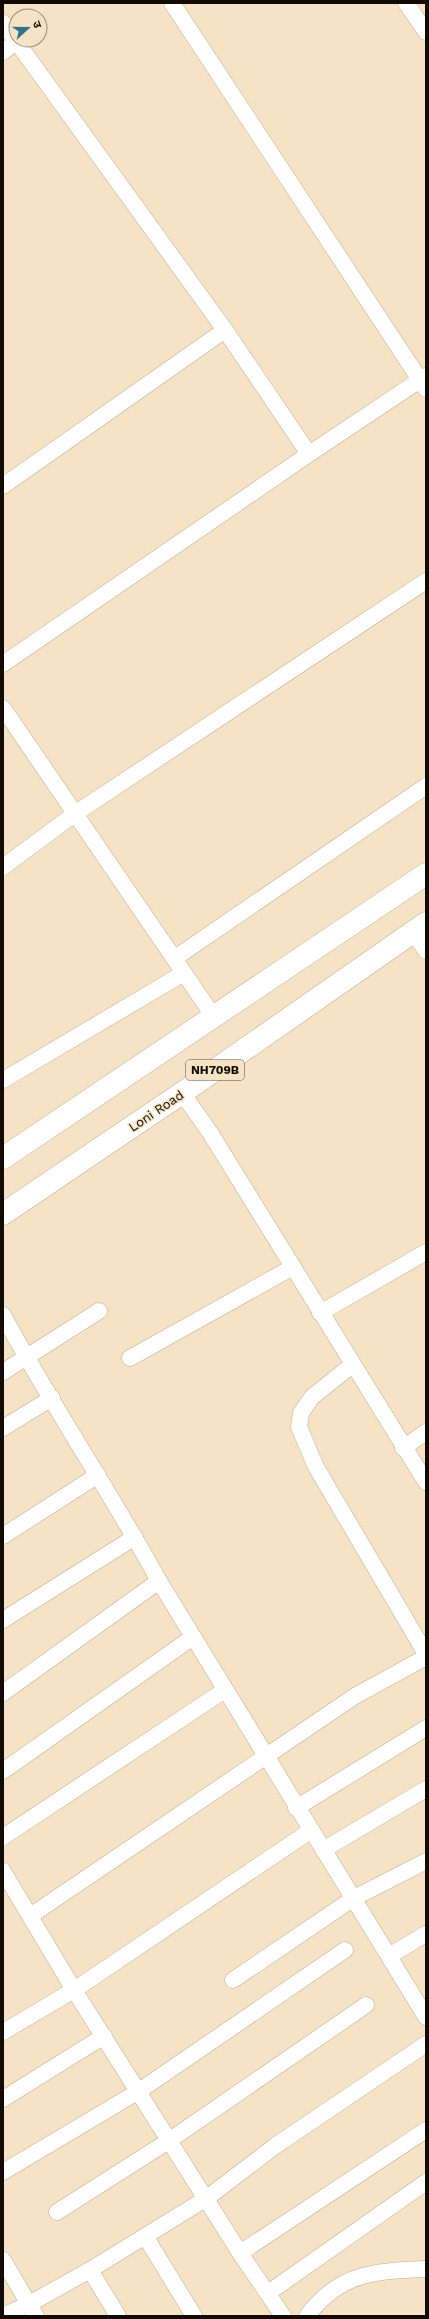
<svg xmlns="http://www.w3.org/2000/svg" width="429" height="2319" viewBox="0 0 429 2319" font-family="'Work Sans','Noto Sans Devanagari',sans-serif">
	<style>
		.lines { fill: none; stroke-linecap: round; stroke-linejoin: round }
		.minor-casing { stroke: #beac8f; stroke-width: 17 }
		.trunk-casing { stroke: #beac8f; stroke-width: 23 }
		.minor { stroke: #fff; stroke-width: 16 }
		.trunk { stroke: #fff; stroke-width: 22 }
		.labels { text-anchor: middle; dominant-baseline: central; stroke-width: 3; stroke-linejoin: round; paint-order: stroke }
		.shield { fill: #f6e3c6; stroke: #564c3e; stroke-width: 1 }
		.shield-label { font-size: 12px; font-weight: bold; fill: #110b03 }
		.street-label { font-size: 13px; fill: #110b03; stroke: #f6e3c6 }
	</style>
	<rect width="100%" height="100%" fill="#f6e3c6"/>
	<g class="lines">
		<g class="minor-casing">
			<g id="minor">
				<path d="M172,3l254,386"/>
				<path d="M406,3l20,29"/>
				<path d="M3,23l222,307 84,124"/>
				<path d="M3,52l13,-10"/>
				<path d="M3,486l222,-156"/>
				<path d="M3,664l306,-210 117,-78"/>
				<path d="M3,708l211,309"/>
				<path d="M3,867l73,-54 350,-232"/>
				<path d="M413,932l13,19"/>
				<path d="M175,958l251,-172"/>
				<path d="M3,1080l181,-107"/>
				<path d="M182,1093l27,38 217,351"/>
				<path d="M320,1313l106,-61"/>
				<path d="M3,1315c49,91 107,176 156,266l267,436"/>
				<path d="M130,1358l163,-91"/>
				<path d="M352,1365l-40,32 -11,16 -2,14 17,40 110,187"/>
				<path d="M3,1372l96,-61"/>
				<path d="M3,1428l49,-30"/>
				<path d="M403,1448l23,-16"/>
				<path d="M3,1536l95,-61"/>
				<path d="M3,1620l132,-83"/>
				<path d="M3,1693l156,-112"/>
				<path d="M3,1771l190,-134"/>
				<path d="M296,1808l130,-80"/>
				<path d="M3,1837l222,-147"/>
				<path d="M323,1850l103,-61"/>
				<path d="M3,1871l71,119 166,263 43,63"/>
				<path d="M30,1916l325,-220 71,-39"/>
				<path d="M389,1956l37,-22"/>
				<path d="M233,1980l121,-82 72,-37"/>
				<path d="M3,2032l71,-42 236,-159"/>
				<path d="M3,2099l101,-63"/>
				<path d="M3,2172l136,-81 206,-141"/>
				<path d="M57,2212l113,-72 196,-135"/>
				<path d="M145,2236l49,80"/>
				<path d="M240,2253l186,-123"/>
				<path d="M3,2260l33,56"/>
				<path d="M90,2270l28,46"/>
				<path d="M268,2293l158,-111"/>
				<path d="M3,2316l26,-12 61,-34 117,-72 68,-52 151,-102"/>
				<path d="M307,2316c33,-44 69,-45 119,-47"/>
			</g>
		</g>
		<g class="trunk-casing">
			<g id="trunk">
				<path d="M3,1158l423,-284"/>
				<path d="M3,1214l179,-121 244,-170"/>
			</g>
		</g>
		<use href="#minor" class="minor"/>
		<use href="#trunk" class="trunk"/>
	</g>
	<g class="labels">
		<rect class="shield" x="186" y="1060" width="58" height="20" rx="3"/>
		<g class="shield-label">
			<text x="215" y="1070">NH709B</text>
		</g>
		<g class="street-label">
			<text transform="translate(156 1111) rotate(-34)">Loni Road</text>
		</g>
	</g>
	<rect width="429" height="2319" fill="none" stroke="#110b03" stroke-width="8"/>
	<g transform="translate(28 28) rotate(69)"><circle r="19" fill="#f6e3c6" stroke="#9a8d78"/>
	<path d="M0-3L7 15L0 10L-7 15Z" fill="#357389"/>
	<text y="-6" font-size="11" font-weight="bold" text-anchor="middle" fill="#110b03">उ</text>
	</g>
</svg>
